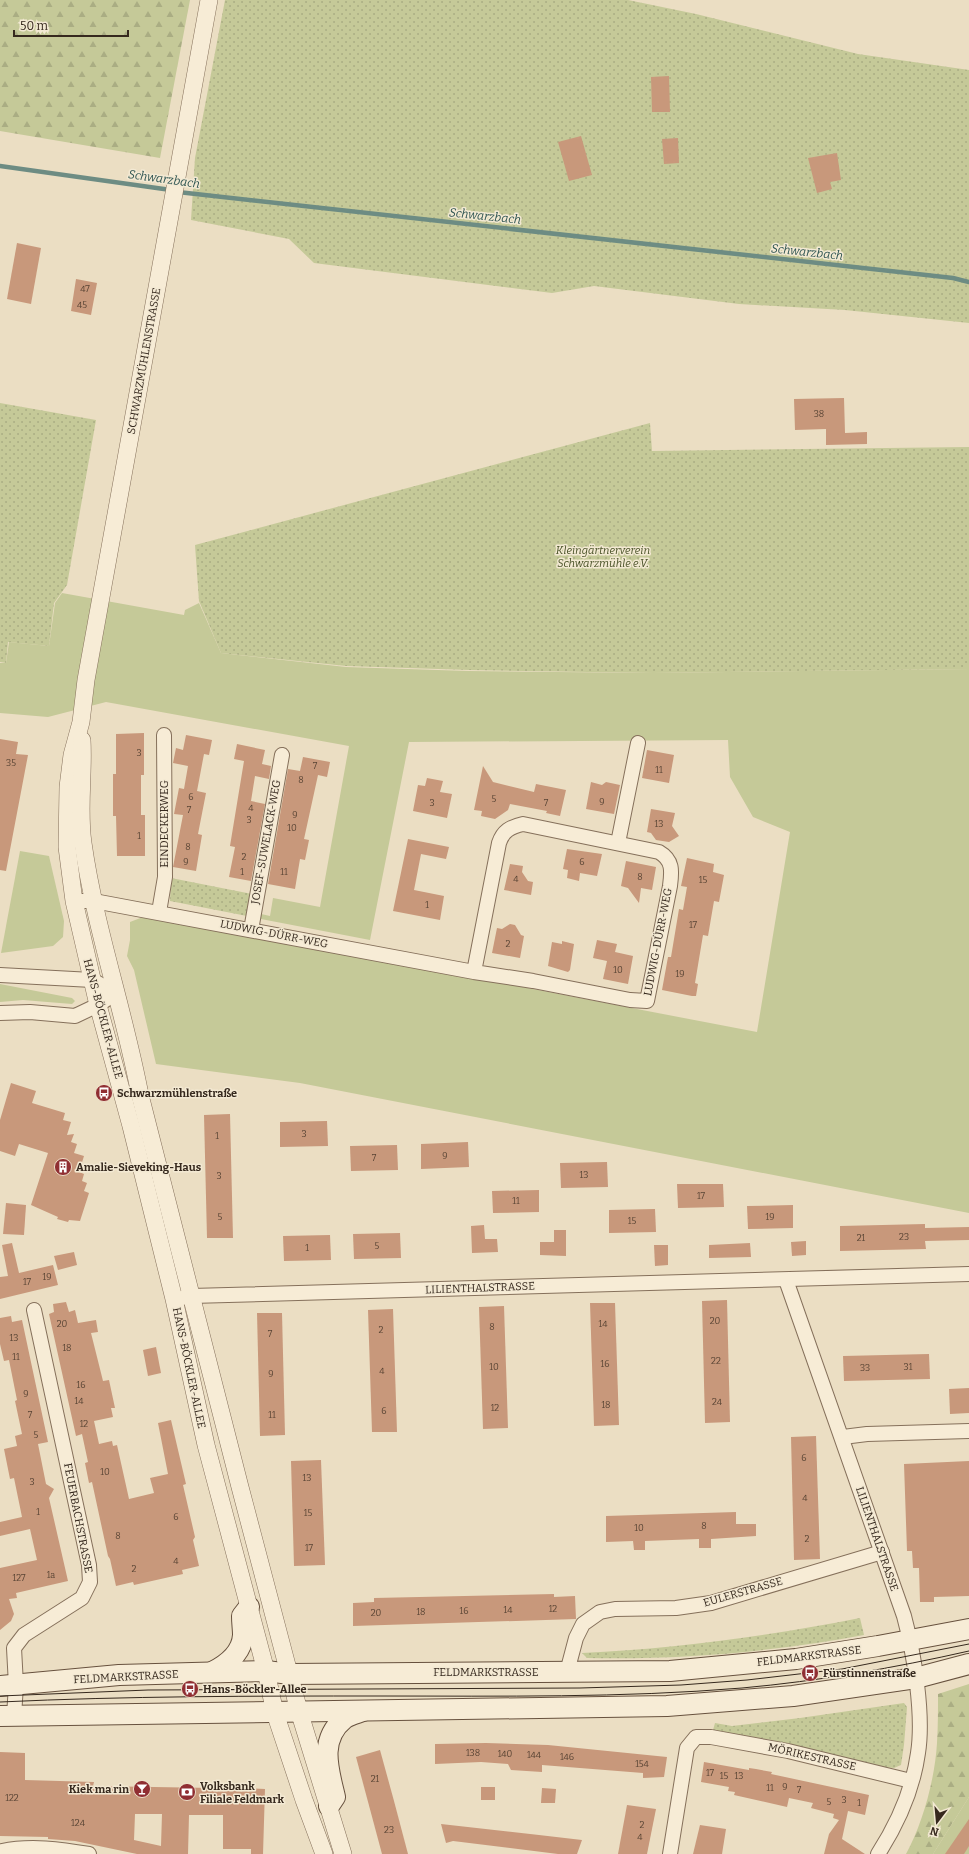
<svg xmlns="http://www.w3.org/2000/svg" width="969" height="1854" viewBox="0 0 969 1854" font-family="Bitter,serif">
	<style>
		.grass { fill: url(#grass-dots) }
		.forest { fill: url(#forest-firs) }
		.park { fill: #c5c998 }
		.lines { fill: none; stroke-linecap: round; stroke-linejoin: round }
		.stream { stroke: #6d8c83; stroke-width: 4.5 }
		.building { fill: #c8987b; fill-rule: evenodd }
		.minor-casing { stroke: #85705b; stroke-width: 16 }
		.tertiary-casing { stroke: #85705b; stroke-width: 18 }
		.secondary-casing { stroke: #67513e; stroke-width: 22 }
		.minor { stroke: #f7ecd6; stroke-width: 14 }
		.tertiary { stroke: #f7ecd6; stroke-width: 17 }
		.secondary { stroke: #f7ecd6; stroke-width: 20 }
		.tram { stroke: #36291e; stroke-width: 1 }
		.labels { text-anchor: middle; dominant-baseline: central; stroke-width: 3; stroke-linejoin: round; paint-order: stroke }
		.number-label { font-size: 9px; fill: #5a4535 }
		.street-label { font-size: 11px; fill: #36291e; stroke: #f3e9d3 }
		.park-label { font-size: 11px; font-style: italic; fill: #485126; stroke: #f3e9d3 }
		.poi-label { font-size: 11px; font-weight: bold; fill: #36291e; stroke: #f3e9d3; text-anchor: start }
		.water-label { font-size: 12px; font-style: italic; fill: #2e5451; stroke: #f3e9d3 }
	</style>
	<defs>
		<pattern id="grass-dots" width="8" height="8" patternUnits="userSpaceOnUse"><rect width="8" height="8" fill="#c5c998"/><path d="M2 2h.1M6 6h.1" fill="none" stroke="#aaad83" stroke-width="1.8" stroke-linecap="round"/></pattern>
		<pattern id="forest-firs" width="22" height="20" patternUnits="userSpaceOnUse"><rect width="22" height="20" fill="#c5c998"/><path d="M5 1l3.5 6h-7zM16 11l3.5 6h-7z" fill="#aaad83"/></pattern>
	</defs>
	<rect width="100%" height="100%" fill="#ebdec3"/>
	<g class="grass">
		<path d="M225,0h403l68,14 162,40 111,16v253l-124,-13 -106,-6 -145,-18 -42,7 -238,-30 -25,-24 -98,-19 4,-62z"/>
		<path d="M0,403l96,17 -29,165 -13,18 -5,43 -41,-4 -2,21 -6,-1z"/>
		<path d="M650,423l2,28 317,-4v222l-316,4 -184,-3 -123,-4 -125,-13 -22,-52 -4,-56z"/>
		<path d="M171,878l81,16 -5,22 -77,-15z"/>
		<path d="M860,1618l4,17c-91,17 -185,25 -277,23l-5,-5c93,-4 187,-17 278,-35z"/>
		<path d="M904,1703l3,4 -3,38 -3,20 -7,3 -10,-1 -113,-27 -58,-10 2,-7 17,3 68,-8z"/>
	</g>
	<g class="forest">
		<path d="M0,0h190l-30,158 -160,-27z"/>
		<path d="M969,1684v113l-36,57h-27c17,-31 29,-76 31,-111 1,-17 1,-33 1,-49z"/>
	</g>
	<g class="park">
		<path d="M62,593l122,22 1,-5 14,-7 22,50 125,14 122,4 185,2 316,-4v544l-669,-130 -144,-19 -22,-94 -7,-14 3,-16v-18l13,-5h13l601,115 33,-200 -37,-15 -23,-40 -2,-37 -319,2 -39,198 -109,-21v-5l9,2 3,-18 47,9 29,-161 -243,-44 -58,15 -48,-4v-50h6l3,-21 40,4 6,-43z"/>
		<path d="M20,851l29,5 15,65 -1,16 -10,9 -52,7z"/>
		<path d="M0,984l72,14 3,3 -3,3 -49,-4 -23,2z"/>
		<path d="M969,1797v57h-36z"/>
	</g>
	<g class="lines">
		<g class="stream">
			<path d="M0,166l171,24"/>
			<path d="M178,192l775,86 16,4"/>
		</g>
	</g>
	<g class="building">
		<path d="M669,76l1,36h-18l-1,-35z"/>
		<path d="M581,136l11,39 -23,6 -11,-39z"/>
		<path d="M678,138l1,25 -15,1 -2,-25z"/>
		<path d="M837,153l4,27 -11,2 2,7 -15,4 -9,-35z"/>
		<path d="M17,243l24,5 -10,56 -24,-5z"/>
		<path d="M76,279l21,4 -6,32 -20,-4z"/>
		<path d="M844,398l1,35 22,-1v12l-41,1v-16l-31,1 -1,-31z"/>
		<path d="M144,733v42h-3v40h4v41h-28l-1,-40h-3v-42h3v-40z"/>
		<path d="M186,735l26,5 -3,15 -5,-1 -7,37 9,2 -8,41 4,1 -6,36 -23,-4 10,-52 -9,-1 5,-26 5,1 4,-23 -15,-3 3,-15 7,2z"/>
		<path d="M0,739l18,3 -2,12 12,1 -22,116 -6,-1z"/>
		<path d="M237,744l28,6 -3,14 9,2 -2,13 -14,-3 -4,25 14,3 -14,77 -22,-4 6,-30 -5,-1 14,-85 -10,-2z"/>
		<path d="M647,750l27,5 -5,28 -27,-5z"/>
		<path d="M303,757l27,5 -3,15 -9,-2 -14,64 5,1 -4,20 -5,-1 -5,30 -27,-5 20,-115 12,2z"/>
		<path d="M483,766l10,16 41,10 2,-8 30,6 -6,26 -14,-3 1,-2 -37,-7 -2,6 -13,9 -14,-3 1,-5 -8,-1z"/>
		<path d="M427,778l16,3 -3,11 12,2 -5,24 -34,-7 5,-26 7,1z"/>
		<path d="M591,782l11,3 4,-3 14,3 -6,29 -28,-5z"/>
		<path d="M651,809l24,4 -3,13 7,10 -10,6 -13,-2 -5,-7 -4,-1z"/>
		<path d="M408,839l41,8 -3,12 -25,-5 -7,36 30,6 -4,24 -47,-9z"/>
		<path d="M567,849l35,5 -5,22 -17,-3 -1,8 -12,-3 1,-8 -5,-1z"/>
		<path d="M687,858l27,6 -1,8 11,3 -5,27 -5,-1 -6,35 -5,-1 -8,48 3,1 -2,12h-4l-30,-6 6,-33h3l8,-48 4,1 4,-23 -6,-1z"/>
		<path d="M626,861l30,6 -4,23 -11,-2 -2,15 -11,-15 -7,-2z"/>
		<path d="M510,864l13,2 -1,6 6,9 5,1 -2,13 -27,-5z"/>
		<path d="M510,924l5,1 6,10 3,1 -4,22 -28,-5 5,-25 5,1z"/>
		<path d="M597,940l20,4 -2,8 18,4 -5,28 -25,-5 4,-18 -14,-3z"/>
		<path d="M562,941l12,3 -4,26 -2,2 -20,-6 4,-24 10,2z"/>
		<path d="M11,1083l25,8 -4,12 33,10 -2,7 8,2 -4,13 7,-1 -3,8 6,2 -3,9 10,3 -5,16 5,2 -2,7 5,2 -3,8 5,2 -9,28 -11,-1 -1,2 -11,-3 1,-2 -27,-12 17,-52 -29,-9 -4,12 -15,-5v-31z"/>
		<path d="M230,1114l3,124h-26l-3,-123z"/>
		<path d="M327,1121l1,25 -48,1v-25z"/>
		<path d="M468,1142l1,25 -48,2v-25z"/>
		<path d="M397,1145l1,25 -47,1 -1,-25z"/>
		<path d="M607,1162l1,25 -47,1 -1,-25z"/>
		<path d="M677,1184h46l1,23 -46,1z"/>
		<path d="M539,1190v22l-46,1 -1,-22z"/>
		<path d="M6,1203l20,2 -2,30 -21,-1z"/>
		<path d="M793,1205v23l-45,1 -1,-23z"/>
		<path d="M655,1209l1,23 -47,1v-23z"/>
		<path d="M925,1224v4l44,-1v13l-44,1 1,8 -86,2v-25z"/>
		<path d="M484,1225l1,14h12l1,13 -26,1 -1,-27z"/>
		<path d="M554,1230h12v26l-26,-1v-13h14z"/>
		<path d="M400,1233l1,25 -47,1 -1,-25z"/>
		<path d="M330,1235l1,25 -47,1 -1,-25z"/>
		<path d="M806,1241v14l-14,1 -1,-14z"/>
		<path d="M12,1243l7,30 34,-8 5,20 -58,14v-22l8,-1 -6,-31z"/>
		<path d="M750,1243l1,14 -42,1v-13z"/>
		<path d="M654,1245h14v20l-13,1z"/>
		<path d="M74,1252l3,13 -19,5 -4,-14z"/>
		<path d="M727,1300l3,122 -25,1 -3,-122z"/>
		<path d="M66,1302l3,10 6,-2 3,13 18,-3 2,12 -7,1 12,48 6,-1 6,28h-4l2,9 -19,4 5,23 13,-3 1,5 4,-1 12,54 25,-6 -4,-15 18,-4 -10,-51 13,-3 15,64 -3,1 12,52 -2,3 6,26 -17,4 1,4 -49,11 -1,-3 -17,4 -6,-27 -2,-3 -16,-74 -3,1 -4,-20 3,-1 -6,-28 -6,2 -27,-122 5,-2 -1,-8z"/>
		<path d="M590,1303h25l4,122 -25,1z"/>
		<path d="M504,1306l4,122 -25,1 -4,-122z"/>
		<path d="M393,1309l4,123h-25l-4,-122z"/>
		<path d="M257,1313h25l3,122 -25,1z"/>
		<path d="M11,1316l1,6 10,-2 26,122 -10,2 8,40 8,5 -5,9 19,83 -52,12 1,5 -8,1 5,15 -3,7 -11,9v-62l37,-8 -7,-31 -30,7v-14l22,-5 -8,-39 -4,1 -6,-30 13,-3 -2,-10 7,-2 -7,-33 2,-1 -8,-40 -5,1 -4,-17v-26z"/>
		<path d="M156,1347l5,26 -13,3 -5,-26z"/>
		<path d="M929,1354l1,25 -86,2 -1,-25z"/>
		<path d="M969,1388v25l-19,1 -1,-25z"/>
		<path d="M816,1436l4,123 -26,1 -3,-123z"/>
		<path d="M321,1460l4,105 -31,1 -3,-105z"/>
		<path d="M969,1461v135l-35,1v5h-14l-1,-34h-6l-1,-17h-5l-3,-87z"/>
		<path d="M736,1512v12h20v12l-45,3v9h-12v-9l-54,2v9h-11l-1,-9 -27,1v-26z"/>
		<path d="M554,1594v3l21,-1 1,23 -223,7v-23l21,-1v-4z"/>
		<path d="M486,1743l62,2 119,12 -3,20 -21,1v-5l-101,-8v7l-31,-2 -3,-6 -27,-2 -46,2v-20z"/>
		<path d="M380,1750l14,51 14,53h-26l-26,-97z"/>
		<path d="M0,1752l25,1v27l69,2 -1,4 121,2 4,-4h21l3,4 23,1 -2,65h-12v-5h-28v-34h-34l-1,39h-51l-62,-13 -27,-2v-2l-48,-1zM135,1814h27l-1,32 -27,-6z"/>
		<path d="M704,1762l45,8v-2l7,1 16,3 -1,2 98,21 -4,20 -17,-4 -6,28 23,15h-41l5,-20 10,-14 -6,-2 1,-4 -23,-6 2,-5 -24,-5 -2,9 -53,-12 1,-3 -7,-1 1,-4 -28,-5z"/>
		<rect x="481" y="1787" width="14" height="13"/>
		<path d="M542,1788l14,1 -1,14h-14z"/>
		<path d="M627,1805l29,4 -9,45h-29z"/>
		<path d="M969,1819v27l-5,8h-19z"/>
		<path d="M441,1824l98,11 43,5 -5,14h-19l-105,-13 -7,2z"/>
		<path d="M700,1825l26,4 -4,25h-29z"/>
	</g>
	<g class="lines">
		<g class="minor-casing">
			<g id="minor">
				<path d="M618,843l20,-100"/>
				<path d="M74,901h20l380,71 59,9 97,19 17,1 23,-115c2,-15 3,-26 -11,-34l-136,-28c-13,3 -20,7 -24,19l-25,129"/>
				<path d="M159,912l6,-35 -1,-142"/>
				<path d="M251,930l31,-175"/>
				<path d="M0,975l92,5 24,13 -18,12 -23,11 -45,-4 -30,1"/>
				<path d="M786,1280l118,336c10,37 20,99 14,137 -5,36 -20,70 -40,101"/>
				<path d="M182,1298l9,-2 778,-22"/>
				<path d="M843,1437l24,-3 102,-3"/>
				<path d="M567,1672l9,-34 7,-14 17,-12 15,-3 61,-1 35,-5 171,-51"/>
				<path d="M14,1716l2,-31 -2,-37 10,-13 58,-37 8,-16 -1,-17 -55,-255"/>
				<path d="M1,1854l1,-3c28,-6 59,-2 87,3"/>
				<path d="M670,1854l17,-106 9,-11h15l77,14 123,30"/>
			</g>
		</g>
		<g class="tertiary-casing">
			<g id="tertiary">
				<path d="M209,0l-123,680 -5,42 -9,33 -4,32 -1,60 7,54 24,104 33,121 43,173 32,146 60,226 9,42 29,87 20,54"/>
				<path d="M82,740c2,34 -4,69 1,103 12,85 41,167 57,252l100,392 59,224 44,143"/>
			</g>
		</g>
		<g class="secondary-casing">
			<g id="secondary">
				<path d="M212,1672c14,-7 30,-19 31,-37 0,-6 -1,-12 -1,-19l7,-9"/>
				<path d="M0,1686l119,-11 147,-4 24,3 380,-3 126,-12 82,-13 91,-17"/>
				<path d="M0,1716l667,-10 126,-10 123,-18 53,-14"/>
				<path d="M329,1806l6,-9c-6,-26 -17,-57 9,-78 5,-4 14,-6 19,-8"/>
			</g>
		</g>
		<use href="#minor" class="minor"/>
		<use href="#tertiary" class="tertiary"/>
		<use href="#secondary" class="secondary"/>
		<g class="tram">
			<path d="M0,1696l148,-6 432,-2 101,-3 66,-5 95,-11 127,-25"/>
			<path d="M0,1702c127,-6 254,-6 381,-6 120,0 241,2 361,-8 77,-7 152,-20 227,-37"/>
		</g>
	</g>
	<defs>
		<g id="bus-disc" transform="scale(0.9)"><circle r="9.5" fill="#902e32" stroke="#f3e9d3"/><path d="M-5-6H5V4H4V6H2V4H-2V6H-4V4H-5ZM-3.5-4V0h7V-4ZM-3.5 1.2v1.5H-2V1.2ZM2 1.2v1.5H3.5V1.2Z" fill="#fff"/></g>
		<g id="building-disc" transform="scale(0.9)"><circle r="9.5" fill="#902e32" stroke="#f3e9d3"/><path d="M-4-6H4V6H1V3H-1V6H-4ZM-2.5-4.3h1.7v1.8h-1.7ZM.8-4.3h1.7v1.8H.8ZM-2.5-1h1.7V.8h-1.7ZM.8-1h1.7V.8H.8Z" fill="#fff"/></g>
		<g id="bar-disc" transform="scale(0.9)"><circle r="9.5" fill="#902e32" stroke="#f3e9d3"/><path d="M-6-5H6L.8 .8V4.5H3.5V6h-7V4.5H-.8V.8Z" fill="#fff"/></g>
		<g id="bank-disc" transform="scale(0.9)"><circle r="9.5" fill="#902e32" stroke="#f3e9d3"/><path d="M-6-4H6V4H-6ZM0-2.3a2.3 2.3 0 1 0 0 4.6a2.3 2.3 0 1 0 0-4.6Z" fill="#fff"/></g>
	</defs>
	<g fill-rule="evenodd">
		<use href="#bus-disc" x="104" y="1093"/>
		<use href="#building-disc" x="63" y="1167"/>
		<use href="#bus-disc" x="810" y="1673"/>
		<use href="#bus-disc" x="190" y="1689"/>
		<use href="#bar-disc" x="142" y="1789"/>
		<use href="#bank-disc" x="187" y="1792"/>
	</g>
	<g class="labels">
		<g class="number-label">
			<text x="85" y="289">47</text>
			<text x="82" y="305">45</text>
			<text x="819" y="414">38</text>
			<text x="139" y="753">3</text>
			<text x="11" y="763">35</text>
			<text x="315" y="766">7</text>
			<text x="659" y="770">11</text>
			<text x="301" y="780">8</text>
			<text x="191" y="797">6</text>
			<text x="494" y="799">5</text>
			<text x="602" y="802">9</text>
			<text x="432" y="803">3</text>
			<text x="546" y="803">7</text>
			<text x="251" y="808">4</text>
			<text x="189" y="810">7</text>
			<text x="295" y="815">9</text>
			<text x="249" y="820">3</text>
			<text x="659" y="824">13</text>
			<text x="292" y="828">10</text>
			<text x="139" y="836">1</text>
			<text x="188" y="847">8</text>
			<text x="244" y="857">2</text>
			<text x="186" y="862">9</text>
			<text x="582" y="862">6</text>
			<text x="242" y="872">1</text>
			<text x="284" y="872">11</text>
			<text x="640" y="877">8</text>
			<text x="516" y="879">4</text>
			<text x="703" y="880">15</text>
			<text x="427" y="905">1</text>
			<text x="693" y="925">17</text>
			<text x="508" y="944">2</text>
			<text x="618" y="970">10</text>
			<text x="680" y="974">19</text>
			<text x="304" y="1134">3</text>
			<text x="217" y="1136">1</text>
			<text x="445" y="1156">9</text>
			<text x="374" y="1158">7</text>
			<text x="584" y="1175">13</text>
			<text x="219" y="1176">3</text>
			<text x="701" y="1196">17</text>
			<text x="516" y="1201">11</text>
			<text x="220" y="1217">5</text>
			<text x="770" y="1217">19</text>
			<text x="632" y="1221">15</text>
			<text x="904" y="1237">23</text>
			<text x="861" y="1238">21</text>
			<text x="377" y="1246">5</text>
			<text x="307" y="1248">1</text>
			<text x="47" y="1277">19</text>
			<text x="27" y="1282">17</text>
			<text x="715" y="1321">20</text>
			<text x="62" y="1324">20</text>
			<text x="603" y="1324">14</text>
			<text x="492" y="1327">8</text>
			<text x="381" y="1330">2</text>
			<text x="270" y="1334">7</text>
			<text x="14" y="1338">13</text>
			<text x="67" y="1348">18</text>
			<text x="16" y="1357">11</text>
			<text x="716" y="1361">22</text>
			<text x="605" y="1364">16</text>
			<text x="494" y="1367">10</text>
			<text x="908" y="1367">31</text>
			<text x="865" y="1368">33</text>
			<text x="382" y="1371">4</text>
			<text x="271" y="1374">9</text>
			<text x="81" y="1385">16</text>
			<text x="26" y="1394">9</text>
			<text x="79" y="1401">14</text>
			<text x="717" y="1402">24</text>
			<text x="606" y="1405">18</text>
			<text x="495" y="1408">12</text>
			<text x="384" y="1411">6</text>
			<text x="30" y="1415">7</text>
			<text x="272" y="1415">11</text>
			<text x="84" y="1424">12</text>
			<text x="36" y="1435">5</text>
			<text x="804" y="1458">6</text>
			<text x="105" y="1472">10</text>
			<text x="307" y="1478">13</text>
			<text x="32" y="1482">3</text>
			<text x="805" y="1498">4</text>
			<text x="38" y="1512">1</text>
			<text x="308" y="1513">15</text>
			<text x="176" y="1517">6</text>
			<text x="704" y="1526">8</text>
			<text x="639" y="1528">10</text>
			<text x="118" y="1536">8</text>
			<text x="807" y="1539">2</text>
			<text x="309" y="1548">17</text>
			<text x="176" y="1561">4</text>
			<text x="134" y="1569">2</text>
			<text x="51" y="1575">1a</text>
			<text x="19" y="1578">127</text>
			<text x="553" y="1609">12</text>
			<text x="508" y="1610">14</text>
			<text x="464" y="1611">16</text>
			<text x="421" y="1612">18</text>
			<text x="376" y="1613">20</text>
			<text x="473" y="1753">138</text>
			<text x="505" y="1754">140</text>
			<text x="534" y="1755">144</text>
			<text x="567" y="1757">146</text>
			<text x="642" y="1764">154</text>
			<text x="710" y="1773">17</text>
			<text x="724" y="1776">15</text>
			<text x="739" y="1776">13</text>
			<text x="375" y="1779">21</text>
			<text x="785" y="1787">9</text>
			<text x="770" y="1788">11</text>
			<text x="799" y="1790">7</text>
			<text x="12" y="1798">122</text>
			<text x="844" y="1800">3</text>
			<text x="829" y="1802">5</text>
			<text x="859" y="1803">1</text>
			<text x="78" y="1823">124</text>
			<text x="642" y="1825">2</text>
			<text x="389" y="1830">23</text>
			<text x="640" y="1837">4</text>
		</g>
		<g class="street-label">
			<text transform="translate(144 361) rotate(-80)">SCHWARZMÜHLENSTRASSE</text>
			<text transform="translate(164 824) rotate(-90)">EINDECKERWEG</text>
			<text transform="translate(266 842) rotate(-80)">JOSEF-SUWELACK-WEG</text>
			<text transform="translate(274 934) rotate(11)">LUDWIG-DÜRR-WEG</text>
			<text transform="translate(658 942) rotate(-79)">LUDWIG-DÜRR-WEG</text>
			<text transform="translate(103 1019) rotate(75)">HANS-BÖCKLER-ALLEE</text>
			<text transform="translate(480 1288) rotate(-2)">LILIENTHALSTRASSE</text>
			<text transform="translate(189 1368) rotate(78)">HANS-BÖCKLER-ALLEE</text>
			<text transform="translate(78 1518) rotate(79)">FEUERBACHSTRASSE</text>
			<text transform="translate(877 1539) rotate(71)">LILIENTHALSTRASSE</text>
			<text transform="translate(743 1592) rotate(-16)">EULERSTRASSE</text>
			<text transform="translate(809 1656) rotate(-7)">FELDMARKSTRASSE</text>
			<text x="486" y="1672">FELDMARKSTRASSE</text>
			<text transform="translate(126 1677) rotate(-3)">FELDMARKSTRASSE</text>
			<text transform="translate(812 1757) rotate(13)">MÖRIKESTRASSE</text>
		</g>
		<g class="park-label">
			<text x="603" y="550">Kleingärtnerverein<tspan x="603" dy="13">Schwarzmühle e.V.</tspan></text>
		</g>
		<g class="poi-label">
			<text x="117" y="1093">Schwarzmühlenstraße</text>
			<text x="76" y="1167">Amalie-Sieveking-Haus</text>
			<text x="823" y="1673">Fürstinnenstraße</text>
			<text x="203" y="1689">Hans-Böckler-Allee</text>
			<text x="200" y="1786">Volksbank<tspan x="200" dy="13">Filiale Feldmark</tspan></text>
			<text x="129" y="1789" text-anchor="end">Kiek ma rin</text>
		</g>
		<g class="water-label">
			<text transform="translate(164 179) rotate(8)">Schwarzbach</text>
			<text transform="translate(485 216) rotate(6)">Schwarzbach</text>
			<text transform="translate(807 252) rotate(6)">Schwarzbach</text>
		</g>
	</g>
	<g transform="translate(937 1822) rotate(196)" stroke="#f3e9d3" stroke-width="3" paint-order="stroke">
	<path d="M0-3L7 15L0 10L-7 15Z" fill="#36291e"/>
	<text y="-6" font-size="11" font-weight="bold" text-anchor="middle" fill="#36291e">N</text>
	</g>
	<path d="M14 30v6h114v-6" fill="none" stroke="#36291e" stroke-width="2"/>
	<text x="20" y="30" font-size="12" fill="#36291e" stroke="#f3e9d3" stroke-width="3" paint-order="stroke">50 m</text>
</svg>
